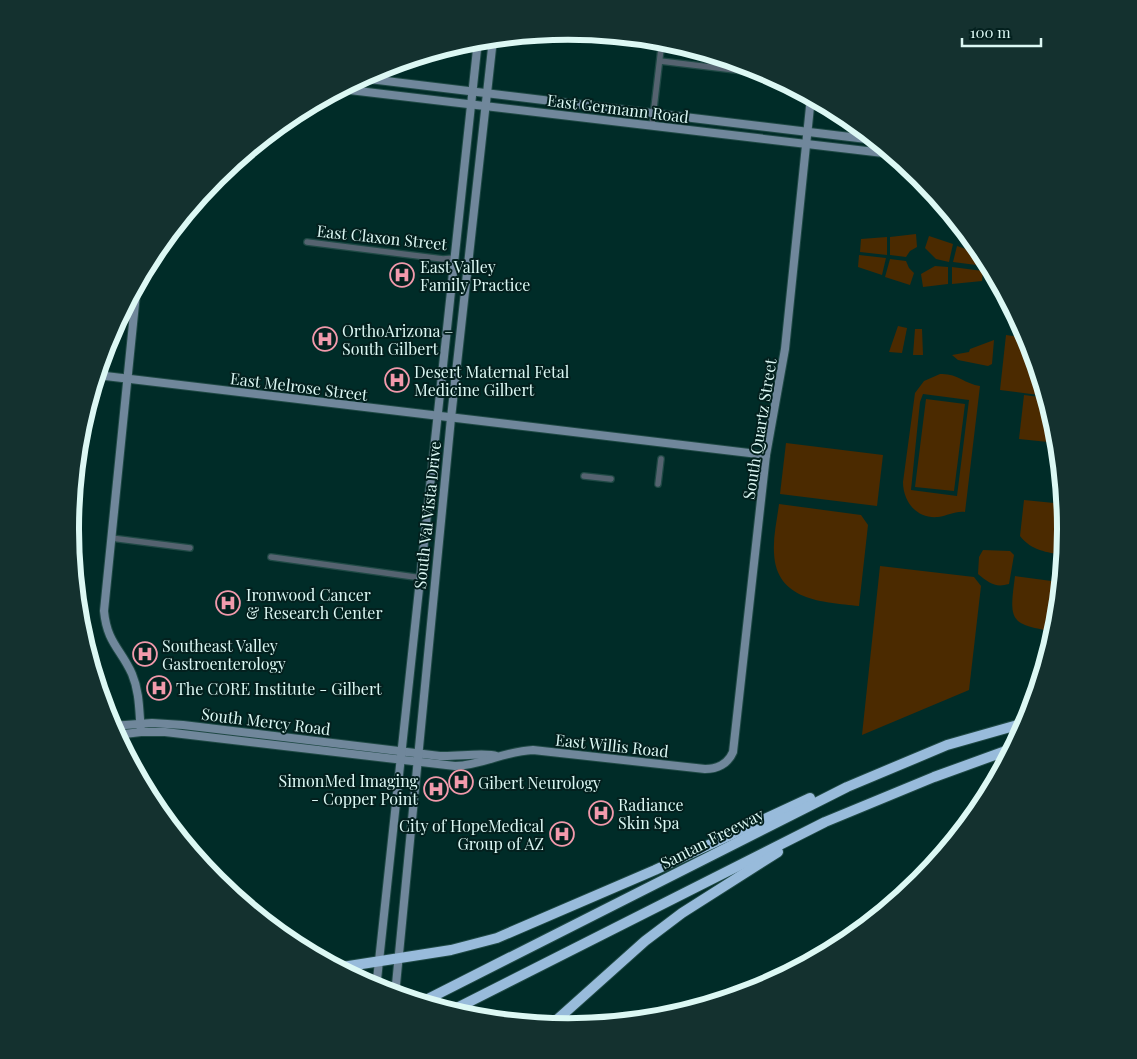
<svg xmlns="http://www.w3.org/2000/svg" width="1137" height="1059" viewBox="0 0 1137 1059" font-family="'Playfair Display',serif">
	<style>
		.green { fill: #4b2a00; fill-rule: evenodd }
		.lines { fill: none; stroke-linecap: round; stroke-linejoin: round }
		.street-casing { stroke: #1f4945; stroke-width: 8 }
		.secondary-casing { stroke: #1f4945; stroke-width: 10 }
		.highway-casing { stroke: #1f4945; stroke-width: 12 }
		.street { stroke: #556370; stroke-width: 5.5 }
		.secondary { stroke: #70879b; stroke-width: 8 }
		.highway { stroke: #98bbdb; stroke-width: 10 }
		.labels { text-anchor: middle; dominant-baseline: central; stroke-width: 4; stroke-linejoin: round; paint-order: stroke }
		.street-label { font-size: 16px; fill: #dcf8f4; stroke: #03201e }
		.poi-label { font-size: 16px; fill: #dcf8f4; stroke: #03201e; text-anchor: start }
		.rim { fill: none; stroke: #dcf8f4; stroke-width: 6 }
	</style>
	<rect width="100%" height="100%" fill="#002c28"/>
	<g class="green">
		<path d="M916,234l1,13 -7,4 -4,6 -16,-2v-18z"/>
		<path d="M929,236l24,8 -4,18 -13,-3 -11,-11z"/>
		<path d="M887,237v18l-27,-3 1,-13z"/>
		<path d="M957,246l27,9v11l-31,-4z"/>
		<path d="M859,255l27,3 -4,17 -24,-8z"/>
		<path d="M890,259l16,2 3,7 5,5 -4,12 -25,-8z"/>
		<path d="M935,266l13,1v17l-25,3 -2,-13z"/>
		<path d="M952,267l31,4 -1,10 -30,3z"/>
		<path d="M898,326l9,2 -5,25 -13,-1z"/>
		<path d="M915,329h7l1,26h-10z"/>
		<path d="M1006,335l22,3 18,58 -46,-6z"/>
		<path d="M994,340l-2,24 -4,2 -30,-6 -6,-5 17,-3 1,-3z"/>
		<path d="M940,374c17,-1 25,10 40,12l-15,126c-11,-1 -17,4 -27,5 -21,2 -35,-15 -35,-35l12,-89 9,-12zM923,394l46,6 -12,96 -46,-6 9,-88z"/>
		<path d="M1024,395l23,3 4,15 -3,29 -29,-3z"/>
		<path d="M926,399l39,5 -11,87 -39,-4z"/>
		<path d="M786,443l97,12 -6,51 -97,-12z"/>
		<path d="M1024,500l40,4 3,26 -3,25c-18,-3 -32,-4 -44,-19z"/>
		<path d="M779,504l82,11 7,10 -9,81c-36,-4 -83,-5 -85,-53 -1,-16 3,-33 5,-49z"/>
		<path d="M983,550l27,1 4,4 -5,29c-14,4 -20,-1 -31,-10l1,-17z"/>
		<path d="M880,566l94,11 7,9 -12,104 -107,45z"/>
		<path d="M1015,576l44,6 2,3 -5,47c-47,-8 -47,-10 -41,-56z"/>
	</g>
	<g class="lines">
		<g class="street-casing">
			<g id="street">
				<path d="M660,61l109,13"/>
				<path d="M652,125l10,-85"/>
				<path d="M307,242l136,17 12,-1"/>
				<path d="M584,476l27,3"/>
				<path d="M658,484l3,-25"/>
				<path d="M111,538l79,10"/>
				<path d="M271,557l151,21"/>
			</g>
		</g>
		<g class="secondary-casing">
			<g id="secondary">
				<path d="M361,78l514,62"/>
				<path d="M341,89l551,65"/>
				<path d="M137,284l-33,327c3,32 17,38 28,63 8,19 7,38 9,58"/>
				<path d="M97,375l669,80"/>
				<path d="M112,726l40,-3 31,2 257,31c14,1 47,-4 56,0"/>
				<path d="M116,735l25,-3h24l290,34c28,-1 50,-15 78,-16l172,19c12,0 23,-5 28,-17l33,-297 19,-106 26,-252"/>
				<path d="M376,989l102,-949"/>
				<path d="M395,995l56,-577 42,-379"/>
			</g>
		</g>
		<g class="highway-casing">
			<g id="highway">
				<path d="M336,968l115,-18 46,-12 158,-68 155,-72"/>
				<path d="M420,1003l427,-216 100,-42 81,-23"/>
				<path d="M449,1012l376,-190 109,-45 80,-29"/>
				<path d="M550,1026l95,-85 37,-28 96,-61"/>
			</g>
		</g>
		<use href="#street" class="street"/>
		<use href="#secondary" class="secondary"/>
		<use href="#highway" class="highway"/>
	</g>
	<defs>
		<g id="hospital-ring" transform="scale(1.25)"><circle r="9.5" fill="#03201e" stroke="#f29aac" stroke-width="1.5"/><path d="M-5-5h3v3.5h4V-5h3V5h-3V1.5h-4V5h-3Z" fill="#f29aac"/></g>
	</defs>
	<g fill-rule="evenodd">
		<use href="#hospital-ring" x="402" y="275"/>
		<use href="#hospital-ring" x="325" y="339"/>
		<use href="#hospital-ring" x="397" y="380"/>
		<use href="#hospital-ring" x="228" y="603"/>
		<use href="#hospital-ring" x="145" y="654"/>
		<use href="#hospital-ring" x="159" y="688"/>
		<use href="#hospital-ring" x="461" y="782"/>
		<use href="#hospital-ring" x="436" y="789"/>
		<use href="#hospital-ring" x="601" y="813"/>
		<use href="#hospital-ring" x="562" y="834"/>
	</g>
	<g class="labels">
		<g class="street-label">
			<text transform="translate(618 108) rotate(7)">East Germann Road</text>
			<text transform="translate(382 237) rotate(6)">East Claxon Street</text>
			<text transform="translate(299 386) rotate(7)">East Melrose Street</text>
			<text transform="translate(759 429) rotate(-81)">South Quartz Street</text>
			<text transform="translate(427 515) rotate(-84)">South Val Vista Drive</text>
			<text transform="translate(266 721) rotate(7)">South Mercy Road</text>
			<text transform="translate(612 745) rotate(6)">East Willis Road</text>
			<text transform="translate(712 838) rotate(-27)">Santan Freeway</text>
		</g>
		<g class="poi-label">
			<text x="420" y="266">East Valley<tspan x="420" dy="18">Family Practice</tspan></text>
			<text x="342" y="330">OrthoArizona –<tspan x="342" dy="18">South Gilbert</tspan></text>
			<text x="414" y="371">Desert Maternal Fetal<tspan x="414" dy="18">Medicine Gilbert</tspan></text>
			<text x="246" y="594">Ironwood Cancer<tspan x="246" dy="18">&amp; Research Center</tspan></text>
			<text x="162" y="645">Southeast Valley<tspan x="162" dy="18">Gastroenterology</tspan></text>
			<text x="176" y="688">The CORE Institute - Gilbert</text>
			<text x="418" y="780" text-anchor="end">SimonMed Imaging<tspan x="418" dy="18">- Copper Point</tspan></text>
			<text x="478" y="782">Gibert Neurology</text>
			<text x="618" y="804">Radiance<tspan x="618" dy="18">Skin Spa</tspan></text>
			<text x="544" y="825" text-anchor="end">City of HopeMedical<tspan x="544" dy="18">Group of AZ</tspan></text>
		</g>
	</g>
	<path d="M0 0H1137V1059H0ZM79 529a489 489 0 1 1 978 0a489 489 0 1 1-978 0Z" fill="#14312f" fill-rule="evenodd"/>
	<path class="rim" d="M79 529a489 489 0 1 1 978 0a489 489 0 1 1-978 0Z"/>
	<path d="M962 38v8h79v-8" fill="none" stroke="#dcf8f4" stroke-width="2.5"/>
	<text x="970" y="38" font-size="15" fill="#dcf8f4" stroke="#03201e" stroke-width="4" paint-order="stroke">100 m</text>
</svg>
